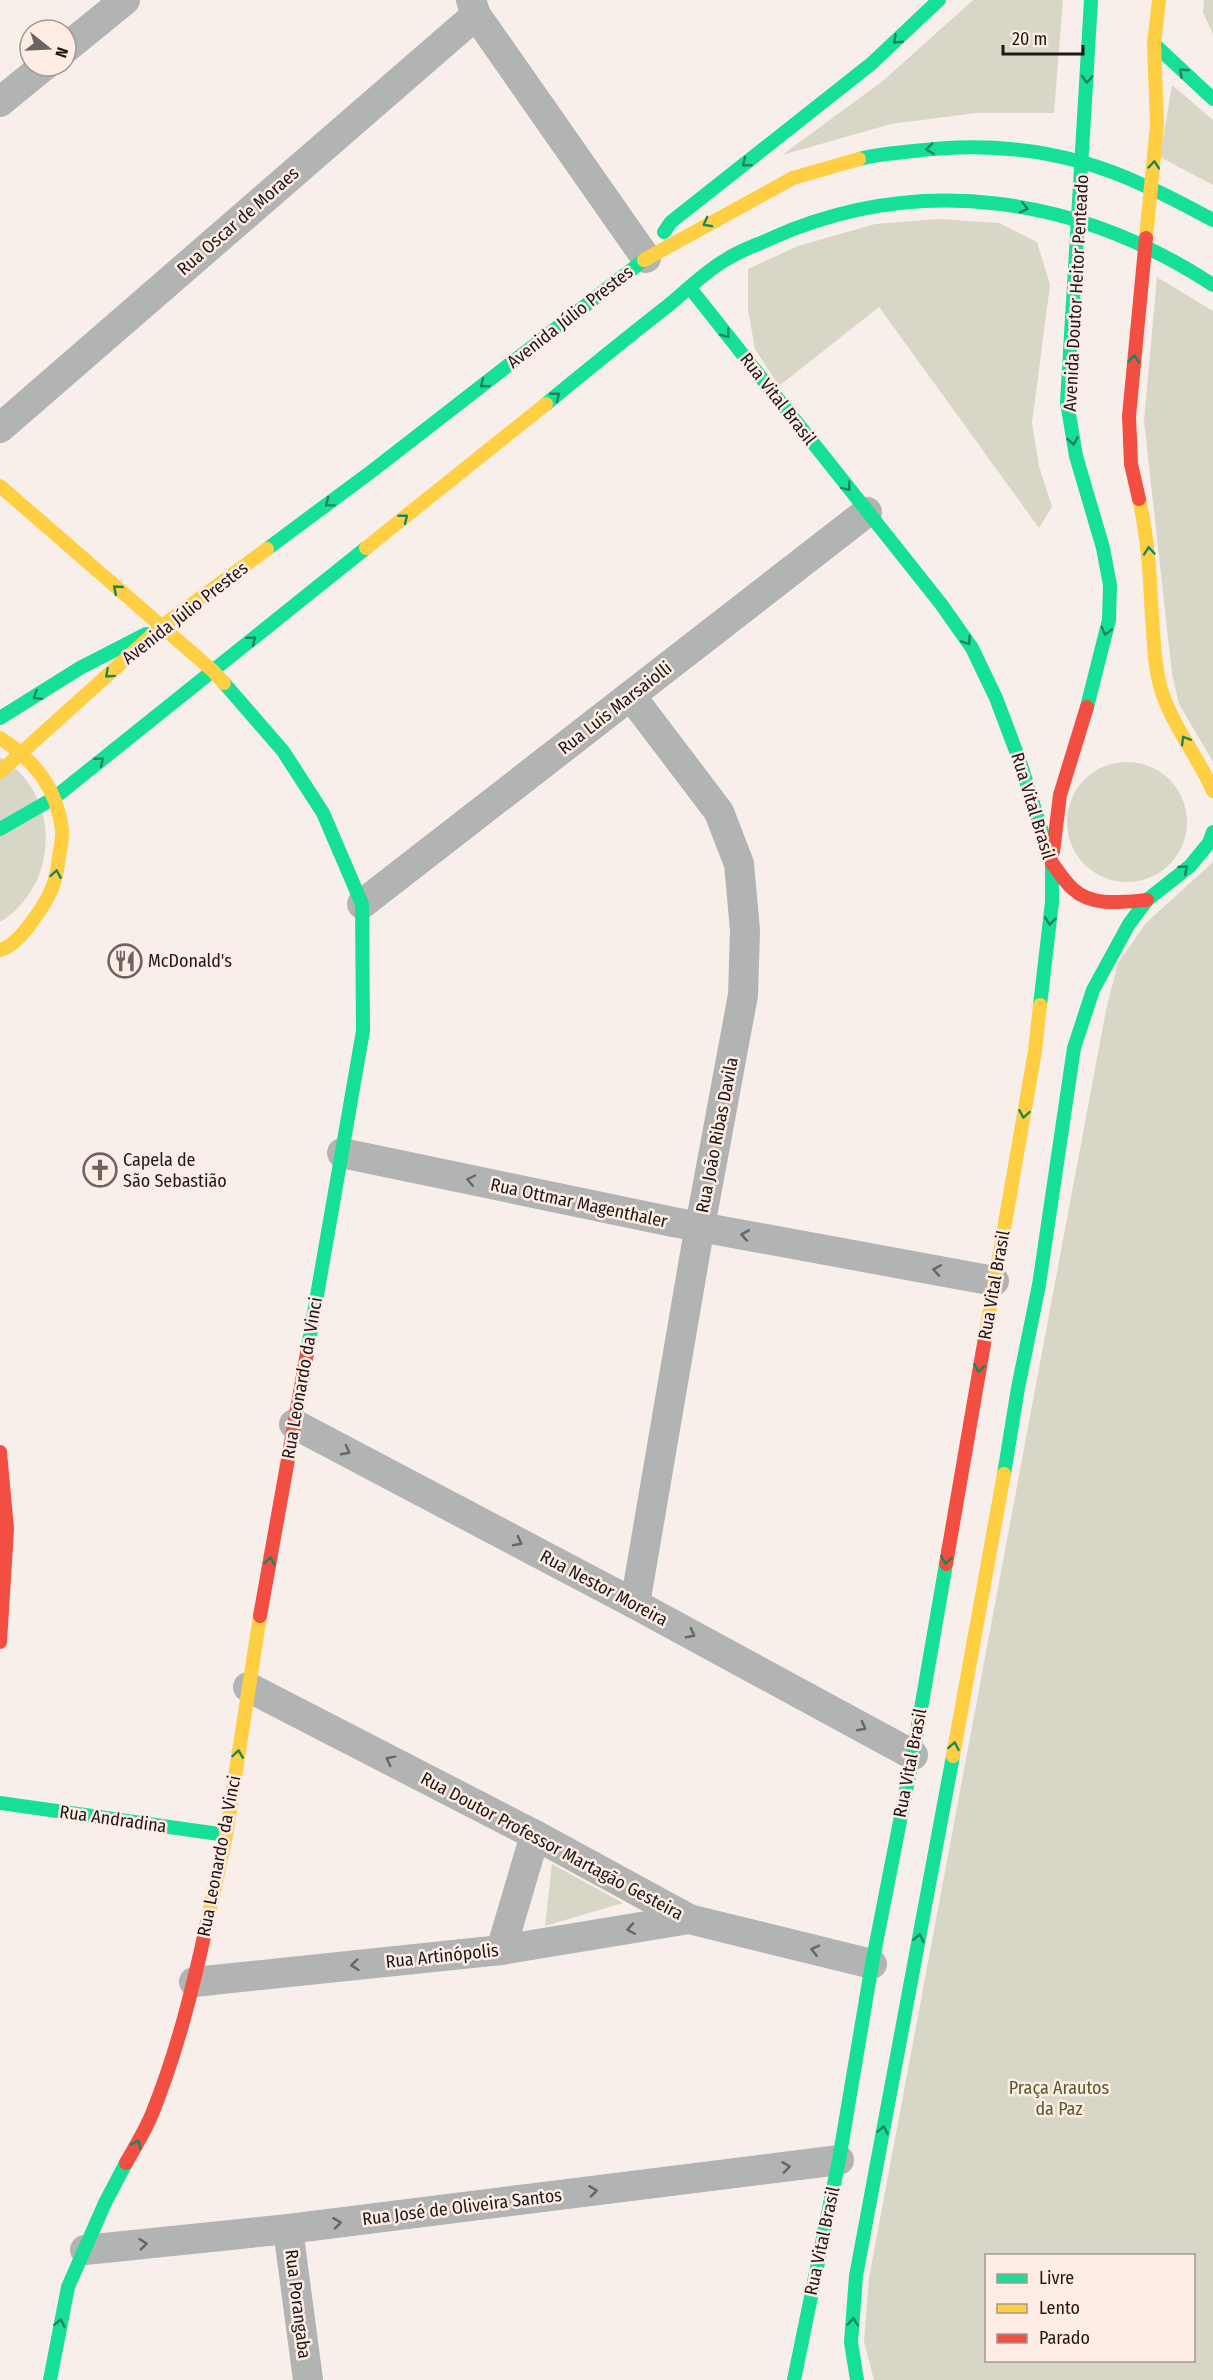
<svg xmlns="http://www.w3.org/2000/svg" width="1213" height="2380" viewBox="0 0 1213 2380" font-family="'Fira Sans Condensed',sans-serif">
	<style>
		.green { fill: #d8d7c7; fill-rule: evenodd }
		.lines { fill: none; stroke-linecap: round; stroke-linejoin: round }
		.street { stroke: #b1b4b2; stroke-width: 30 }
		.fast { stroke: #16e098; stroke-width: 14 }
		.slow { stroke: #ffcf43; stroke-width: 14 }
		.jam { stroke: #f24e42; stroke-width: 14 }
		.oneway { stroke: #1a865e }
		.oneway2 { stroke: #686664 }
		.labels { text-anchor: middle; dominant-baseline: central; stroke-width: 5; stroke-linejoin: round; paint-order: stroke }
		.street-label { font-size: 18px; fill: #1f1916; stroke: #feece5 }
		.poi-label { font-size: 18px; fill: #1f1916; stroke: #feece5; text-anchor: start }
		.park-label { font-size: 18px; fill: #555c29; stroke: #feece5 }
	</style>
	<rect width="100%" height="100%" fill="#f8efeb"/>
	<g class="green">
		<path d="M973,0h90l-9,113h-78l-85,11 -109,31 102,-75z"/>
		<path d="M1204,0h9v34l-10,-21z"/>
		<path d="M1172,85l41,35v65l-53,-28z"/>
		<path d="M939,219l60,4 38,19 13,43 -18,138 7,43 13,41 -13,21 -160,-221 -100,79 -24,-37 -7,-39v-41l50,-23 77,-22z"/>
		<path d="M1157,277l56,34v451l-34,-58 -7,-30 -28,-253z"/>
		<path d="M0,757c62,37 60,128 0,165z"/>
		<circle cx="1127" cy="822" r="60"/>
		<path d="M1213,862v1518h-339l-10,-38 5,-64 237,-1268 12,-47 28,-40zM986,2256h208v104h-208z"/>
		<path d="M552,1864l71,39 -78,23z"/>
	</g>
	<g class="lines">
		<g class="street">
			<path d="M471,0l5,15 170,243"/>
			<path d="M66,48l59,-48"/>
			<path d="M0,102l44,-36"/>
			<path d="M0,428l476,-413"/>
			<path d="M631,696l88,116 20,52 6,66 -2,65 -47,253 -61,356"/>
			<path d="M362,904l505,-392"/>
			<path d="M342,1153l331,69 321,59"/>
			<path d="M294,1424l341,180 278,151"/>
			<path d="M248,1687l287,148 154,84 183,45"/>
			<path d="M501,1950l34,-115"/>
			<path d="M194,1982l307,-32 188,-31"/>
			<path d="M288,2229l20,151"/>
			<path d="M85,2250l203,-21 551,-69"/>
		</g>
		<g class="fast">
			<path d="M1154,44l59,55"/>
			<path d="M859,159c18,-5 37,-6 55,-8 79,-10 157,0 229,34 24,10 47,23 70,35"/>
			<path d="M664,232l7,-10 200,-158 68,-64"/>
			<path d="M690,288l251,316 31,44 24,50 23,61 33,104v39l-12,103"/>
			<path d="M546,404c41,-34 82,-67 124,-100 18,-15 36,-33 57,-45 14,-9 30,-14 45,-21 149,-66 307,-41 441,47"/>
			<path d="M267,549l105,-78 272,-211"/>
			<path d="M224,683l59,68 40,62 39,91 1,127 -56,322"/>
			<path d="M1087,707l22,-87 1,-35 -7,-37 -27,-92 -9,-54 24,-402"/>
			<path d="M0,718l80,-50 66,-34"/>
			<path d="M0,829l54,-31 312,-250"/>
			<path d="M1004,1474l14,-86 21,-103 35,-237 19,-58 36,-66 18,-24 43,-34 19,-23 4,-11"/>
			<path d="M0,1803l226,32"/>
			<path d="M50,2380l18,-93 37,-84 21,-40"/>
			<path d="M794,2380l45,-220 33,-196 41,-209 33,-191"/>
			<path d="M857,2380l-6,-38 5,-66 97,-520"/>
		</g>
		<g class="slow">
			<path d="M1146,238l11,-113 -3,-81 5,-44"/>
			<path d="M644,260l149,-82 66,-19"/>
			<path d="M0,486l213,185 11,12"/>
			<path d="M1139,499c9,39 11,78 13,118 2,24 2,49 9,72 11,37 37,67 52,102"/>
			<path d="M366,548l180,-144"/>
			<path d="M0,738c34,22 57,50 62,92 1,8 -2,19 -3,27 -3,26 -8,38 -23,59 -8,12 -22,30 -36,34"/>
			<path d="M0,772l161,-145 106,-78"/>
			<path d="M985,1338l50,-287 5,-46"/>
			<path d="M953,1756l51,-282"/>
			<path d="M207,1923l19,-88 34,-219"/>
		</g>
		<g class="jam">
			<path d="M1139,499l-8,-35 -2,-48 17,-178"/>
			<path d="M1053,852l7,-57 27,-88"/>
			<path d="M1052,863c7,9 13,19 21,26 19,18 50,13 74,11"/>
			<path d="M0,1452l7,77 -7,113"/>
			<path d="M946,1564l39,-226"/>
			<path d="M260,1616l47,-263"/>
			<path d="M126,2163c9,-16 19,-32 26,-49 25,-62 41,-126 55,-191"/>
		</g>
	</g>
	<defs><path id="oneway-chevron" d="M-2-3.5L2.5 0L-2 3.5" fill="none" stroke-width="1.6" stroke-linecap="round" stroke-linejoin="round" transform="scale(1.5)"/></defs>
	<g class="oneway">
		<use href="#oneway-chevron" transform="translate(897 40) rotate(137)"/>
		<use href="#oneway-chevron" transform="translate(1183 72) rotate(-137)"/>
		<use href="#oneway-chevron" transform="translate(1087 79) rotate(93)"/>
		<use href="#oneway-chevron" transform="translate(930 149) rotate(173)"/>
		<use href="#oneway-chevron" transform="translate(746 163) rotate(142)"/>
		<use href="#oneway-chevron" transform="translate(1154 165) rotate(-85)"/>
		<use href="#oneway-chevron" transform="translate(1024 208) rotate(13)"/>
		<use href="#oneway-chevron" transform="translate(707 223) rotate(152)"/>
		<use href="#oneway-chevron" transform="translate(726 334) rotate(52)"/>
		<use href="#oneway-chevron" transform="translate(1134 359) rotate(-85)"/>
		<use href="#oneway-chevron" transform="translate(484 384) rotate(142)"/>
		<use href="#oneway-chevron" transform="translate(556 396) rotate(-39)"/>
		<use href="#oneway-chevron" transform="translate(1073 441) rotate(81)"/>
		<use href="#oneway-chevron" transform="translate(847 487) rotate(52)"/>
		<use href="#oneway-chevron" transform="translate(329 503) rotate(143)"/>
		<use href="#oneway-chevron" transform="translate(404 518) rotate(-39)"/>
		<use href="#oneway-chevron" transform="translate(1149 551) rotate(-95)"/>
		<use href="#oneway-chevron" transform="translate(117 589) rotate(-139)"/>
		<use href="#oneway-chevron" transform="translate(1106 631) rotate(105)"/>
		<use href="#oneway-chevron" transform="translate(252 640) rotate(-39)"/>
		<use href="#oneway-chevron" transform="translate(967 641) rotate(56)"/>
		<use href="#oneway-chevron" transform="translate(109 674) rotate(138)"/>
		<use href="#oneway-chevron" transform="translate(37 696) rotate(148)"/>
		<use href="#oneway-chevron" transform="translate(1185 740) rotate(-121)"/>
		<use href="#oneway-chevron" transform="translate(100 761) rotate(-38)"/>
		<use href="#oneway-chevron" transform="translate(1184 869) rotate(-41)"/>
		<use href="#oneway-chevron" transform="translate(56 874) rotate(-80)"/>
		<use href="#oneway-chevron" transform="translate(1050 921) rotate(97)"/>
		<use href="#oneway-chevron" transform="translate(1024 1114) rotate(100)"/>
		<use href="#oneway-chevron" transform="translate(979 1368) rotate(100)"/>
		<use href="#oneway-chevron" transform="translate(946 1560) rotate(100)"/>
		<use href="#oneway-chevron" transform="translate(270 1561) rotate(-80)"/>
		<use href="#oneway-chevron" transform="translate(954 1746) rotate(-79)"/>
		<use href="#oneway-chevron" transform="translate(238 1754) rotate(-82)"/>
		<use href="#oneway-chevron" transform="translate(919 1938) rotate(-79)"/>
		<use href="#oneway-chevron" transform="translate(883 2130) rotate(-79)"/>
		<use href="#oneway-chevron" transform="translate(137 2144) rotate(-64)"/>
		<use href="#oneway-chevron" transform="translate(853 2322) rotate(-86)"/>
		<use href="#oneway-chevron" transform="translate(60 2323) rotate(-78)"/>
	</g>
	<g class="oneway2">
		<use href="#oneway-chevron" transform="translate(471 1180) rotate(-168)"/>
		<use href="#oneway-chevron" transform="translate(745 1235) rotate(-170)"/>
		<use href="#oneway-chevron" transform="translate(937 1270) rotate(-170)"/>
		<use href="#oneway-chevron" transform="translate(346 1451) rotate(28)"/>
		<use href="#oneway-chevron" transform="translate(518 1542) rotate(28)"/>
		<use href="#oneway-chevron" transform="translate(691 1634) rotate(28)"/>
		<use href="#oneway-chevron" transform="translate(862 1727) rotate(28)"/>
		<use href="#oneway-chevron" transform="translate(390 1760) rotate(-153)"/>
		<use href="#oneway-chevron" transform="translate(631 1929) rotate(171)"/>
		<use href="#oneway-chevron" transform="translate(815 1950) rotate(-166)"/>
		<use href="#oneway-chevron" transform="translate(355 1965) rotate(174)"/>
		<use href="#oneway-chevron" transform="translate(786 2167) rotate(-7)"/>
		<use href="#oneway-chevron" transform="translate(593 2191) rotate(-7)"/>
		<use href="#oneway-chevron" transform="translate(337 2223) rotate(-7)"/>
		<use href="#oneway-chevron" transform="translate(143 2244) rotate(-6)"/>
	</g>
	<defs>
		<g id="restaurant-ring" transform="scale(1.725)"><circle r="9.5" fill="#feece5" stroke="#6b6461" stroke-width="1.5"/><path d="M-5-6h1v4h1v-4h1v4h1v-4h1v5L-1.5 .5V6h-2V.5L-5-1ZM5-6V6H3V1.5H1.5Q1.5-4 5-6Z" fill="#6b6461"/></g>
		<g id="church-ring" transform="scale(1.725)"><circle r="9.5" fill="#feece5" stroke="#6b6461" stroke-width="1.5"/><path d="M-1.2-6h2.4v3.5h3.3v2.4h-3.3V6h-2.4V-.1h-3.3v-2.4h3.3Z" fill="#6b6461"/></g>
	</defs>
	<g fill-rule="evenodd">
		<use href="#restaurant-ring" x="125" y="961"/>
		<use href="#church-ring" x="100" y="1170"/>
	</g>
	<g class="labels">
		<g class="street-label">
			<text transform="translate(238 221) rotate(-41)">Rua Oscar de Moraes</text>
			<text transform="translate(1076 293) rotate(-87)">Avenida Doutor Heitor Penteado</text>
			<text transform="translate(570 317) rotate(-38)">Avenida Júlio Prestes</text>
			<text transform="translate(778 399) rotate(52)">Rua Vital Brasil</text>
			<text transform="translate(185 613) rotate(-38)">Avenida Júlio Prestes</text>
			<text transform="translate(615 708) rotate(-38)">Rua Luís Marsaiolli</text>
			<text transform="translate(1033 806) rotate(73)">Rua Vital Brasil</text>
			<text transform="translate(717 1135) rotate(-79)">Rua João Ribas Davila</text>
			<text transform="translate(579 1203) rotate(12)">Rua Ottmar Magenthaler</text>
			<text transform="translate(994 1285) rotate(-80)">Rua Vital Brasil</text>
			<text transform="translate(302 1378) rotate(-80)">Rua Leonardo da Vinci</text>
			<text transform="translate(604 1588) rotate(28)">Rua Nestor Moreira</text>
			<text transform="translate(910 1763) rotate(-79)">Rua Vital Brasil</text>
			<text transform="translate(113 1819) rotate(8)">Rua Andradina</text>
			<text transform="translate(552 1846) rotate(28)">Rua Doutor Professor Martagão Gesteira</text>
			<text transform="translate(219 1856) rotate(-79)">Rua Leonardo da Vinci</text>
			<text transform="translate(442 1956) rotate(-6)">Rua Artinópolis</text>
			<text transform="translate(462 2207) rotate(-7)">Rua José de Oliveira Santos</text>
			<text transform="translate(822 2241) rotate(-78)">Rua Vital Brasil</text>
			<text transform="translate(298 2304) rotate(83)">Rua Porangaba</text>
		</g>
		<g class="poi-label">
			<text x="148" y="961">McDonald's</text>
			<text x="123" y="1160">Capela de<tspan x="123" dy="21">São Sebastião</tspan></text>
		</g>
		<g class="park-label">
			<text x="1059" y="2088">Praça Arautos<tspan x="1059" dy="21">da Paz</tspan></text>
		</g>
	</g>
	<rect x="985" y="2254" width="210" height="108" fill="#feece5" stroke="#a59892" stroke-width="1.5"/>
	<rect x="997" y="2274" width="30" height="9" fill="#16e098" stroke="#a59892" stroke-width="1.5"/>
	<text x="1039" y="2284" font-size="18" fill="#1f1916">Livre</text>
	<rect x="997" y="2304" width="30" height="9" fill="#ffcf43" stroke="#a59892" stroke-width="1.5"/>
	<text x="1039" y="2314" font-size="18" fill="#1f1916">Lento</text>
	<rect x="997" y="2334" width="30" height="9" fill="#f24e42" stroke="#a59892" stroke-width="1.5"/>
	<text x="1039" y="2344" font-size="18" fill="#1f1916">Parado</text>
	<g transform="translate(48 48) rotate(108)"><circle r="28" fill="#feece5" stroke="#a59892" stroke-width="1.5"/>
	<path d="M0-4.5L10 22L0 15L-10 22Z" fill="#6b6461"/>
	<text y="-9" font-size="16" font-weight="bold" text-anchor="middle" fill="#1f1916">N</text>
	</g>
	<path d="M1003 45v9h80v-9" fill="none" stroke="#1f1916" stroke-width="3"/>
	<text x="1012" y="45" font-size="18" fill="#1f1916" stroke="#feece5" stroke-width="4.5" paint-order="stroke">20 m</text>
</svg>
